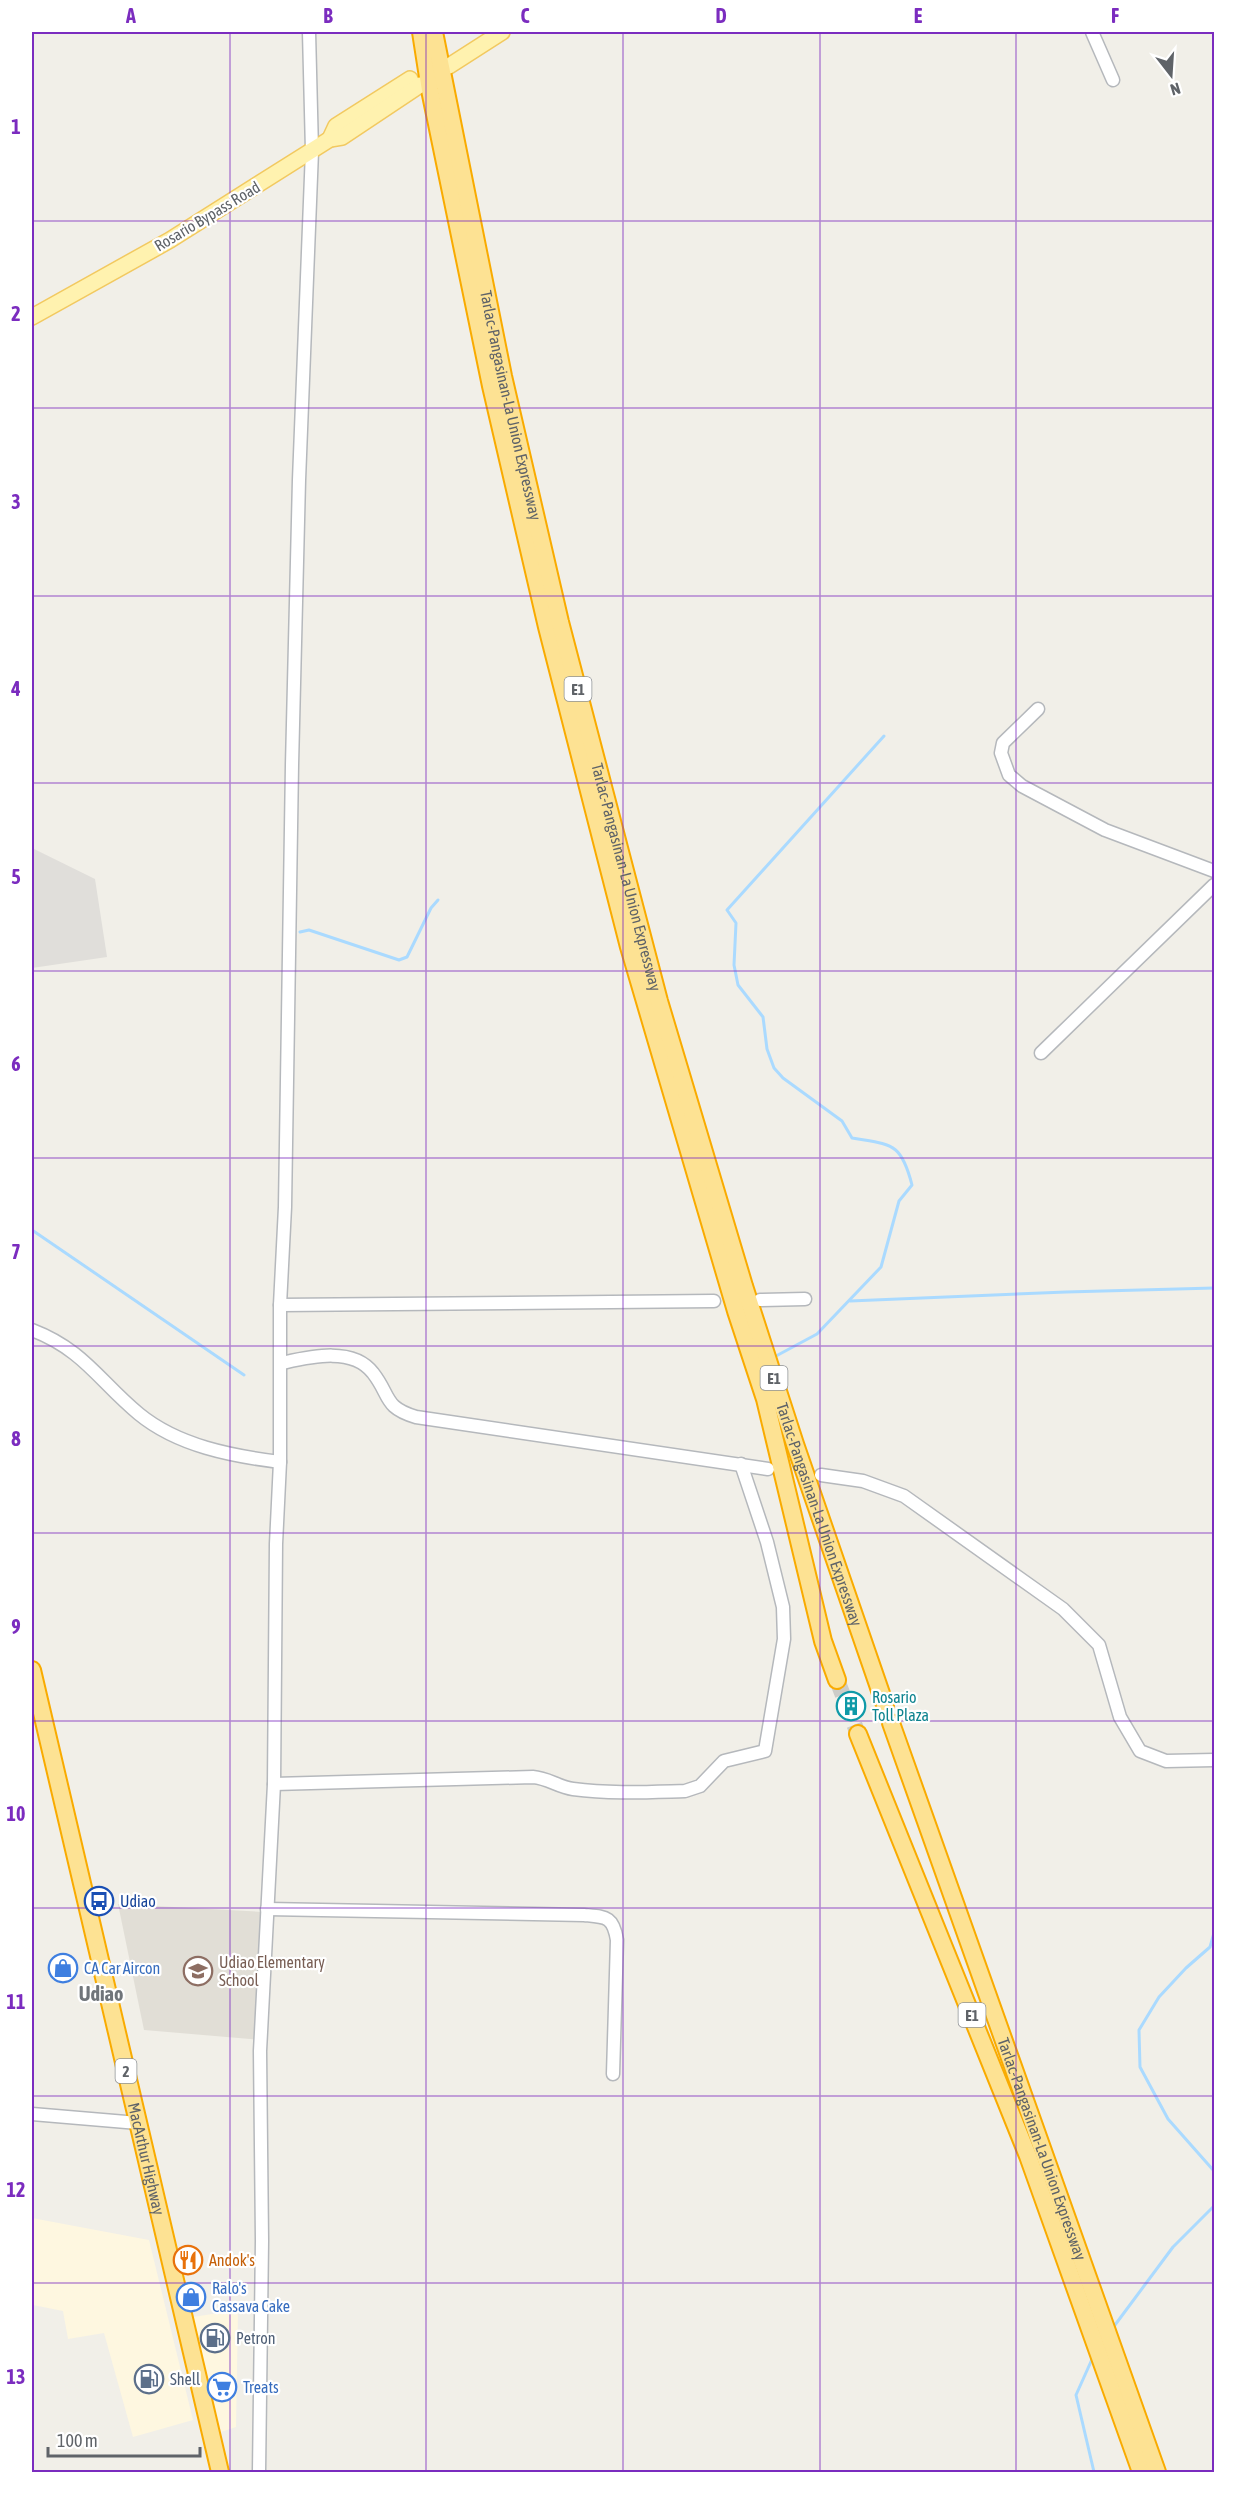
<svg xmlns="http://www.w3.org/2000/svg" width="1246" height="2504" viewBox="0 0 1246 2504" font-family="'Asap Condensed',sans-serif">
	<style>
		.commercial { fill: #fef7e0 }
		.industrial { fill: #e0deda }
		.education { fill: #e1ded6 }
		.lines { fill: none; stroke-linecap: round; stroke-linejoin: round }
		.stream { stroke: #aadaff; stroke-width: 3 }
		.highway-tunnel { stroke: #ccccc8; stroke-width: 16; stroke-dasharray: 16 8; stroke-linecap: butt }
		.minor-casing { stroke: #b5b8bc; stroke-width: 15 }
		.major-casing { stroke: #f2c960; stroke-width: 18 }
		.highway-casing { stroke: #f9ab00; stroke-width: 20 }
		.minor { stroke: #fff; stroke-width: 12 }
		.major { stroke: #fff2af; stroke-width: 15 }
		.highway { stroke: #fde293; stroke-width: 16 }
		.grid { fill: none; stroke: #7b2cbf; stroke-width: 1.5; stroke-opacity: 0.55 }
		.labels { text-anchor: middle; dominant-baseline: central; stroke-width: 4.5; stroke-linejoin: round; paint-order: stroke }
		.shield { fill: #fff; stroke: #8f9295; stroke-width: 1.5 }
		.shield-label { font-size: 15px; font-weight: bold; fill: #5f6368 }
		.street-label { font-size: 16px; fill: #5f6368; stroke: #fff }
		.culture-label { font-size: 16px; fill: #0d838f; stroke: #fff; text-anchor: start }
		.transit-label { font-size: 16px; fill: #164399; stroke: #fff; text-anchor: start }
		.education-label { font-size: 16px; fill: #785e54; stroke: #fff; text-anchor: start }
		.shop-label { font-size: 16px; fill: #366cbe; stroke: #fff; text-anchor: start }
		.food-label { font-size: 16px; fill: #c56008; stroke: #fff; text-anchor: start }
		.service-label { font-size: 16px; fill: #4e5e75; stroke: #fff; text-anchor: start }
		.quarter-label { font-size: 20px; font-weight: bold; fill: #70757a; stroke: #fff }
		.neatline { fill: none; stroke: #7b2cbf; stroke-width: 2 }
		.grid-label { font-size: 20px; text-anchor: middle; font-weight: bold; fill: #7b2cbf }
	</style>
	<rect width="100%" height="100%" fill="#f1efe8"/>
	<g class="commercial">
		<path d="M32,2218l117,22 44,180 -60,17 -29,-104 -36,6 -5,-28 -30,-6z"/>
		<path d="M238,2310l-2,117 -15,5 -28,-115z"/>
	</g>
	<path class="industrial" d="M32,848l63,31 12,78 -75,11z"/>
	<path class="education" d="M118,1904l145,8v128l-119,-10z"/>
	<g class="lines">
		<g class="stream">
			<path d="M300,932l9,-2 90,30 8,-3 24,-49 7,-8"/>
			<path d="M32,1230l212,145"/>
			<path d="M850,1301l216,-9 148,-4"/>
			<path d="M776,1356l41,-22 64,-67 18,-66 13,-16c-11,-43 -20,-40 -60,-47l-10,-17 -59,-43 -9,-10 -7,-19 -4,-32 -25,-32 -4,-20 2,-42 -9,-13 157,-174"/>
			<path d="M1214,1933l-4,14 -24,21 -27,29 -20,33 1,37 28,52 46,52"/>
			<path d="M1112,2329l61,-82 41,-41"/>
			<path d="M1093,2357l-17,38 18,77"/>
		</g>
		<path class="highway-tunnel" d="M837,1680l21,54"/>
		<g class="minor-casing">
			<g id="minor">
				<path d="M1092,32l21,48"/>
				<path d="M1038,709l-35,34 -2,10 8,22 13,11 83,44 109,41"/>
				<path d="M1041,1053l173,-168"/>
				<path d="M760,1300l45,-1"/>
				<path d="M280,1305l434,-4"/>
				<path d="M32,1330c52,20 67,51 107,84 39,32 93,42 141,48"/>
				<path d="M282,1363c27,-6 71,-17 91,10 18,23 10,34 43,44l352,52"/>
				<path d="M821,1475l42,6 41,15 159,113 36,36 21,72 20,34 26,10 48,-1"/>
				<path d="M274,1784l259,-7c15,1 25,10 40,12 37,5 75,3 112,2l15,-5 24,-25 41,-10 19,-112 -1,-32 -16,-65 -26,-78"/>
				<path d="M267,1909l317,6c22,2 29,1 33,25l-4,134"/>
				<path d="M32,2114l106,9"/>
				<path d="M259,2472l3,-231 -2,-190 14,-267 2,-240 4,-82v-157l5,-98 7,-442 7,-285 13,-329 -3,-119"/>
			</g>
		</g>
		<g class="major-casing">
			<g id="major">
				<path d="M449,66l53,-34"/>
				<path d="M330,139l6,-13 74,-47"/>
				<path d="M32,317l138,-77 160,-101 12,-2 78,-52"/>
			</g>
		</g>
		<g class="highway-casing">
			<g id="highway">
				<path d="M421,32l9,58 61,296 56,241 82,320 107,364 29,88 58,242 14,39"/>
				<path id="s1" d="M434,32l69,344 57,246 99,379 85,285 51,158 90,261"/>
				<path id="s2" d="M32,1670l188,802"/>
				<path id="s3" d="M891,1723l266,749"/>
				<path d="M858,1734l170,422 113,316"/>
			</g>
		</g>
		<use href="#minor" class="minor"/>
		<use href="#major" class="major"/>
		<use href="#highway" class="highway"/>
	</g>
	<path class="grid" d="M230,32v2440M426,32v2440M623,32v2440M820,32v2440M1016,32v2440M32,221h1182M32,408h1182M32,596h1182M32,783h1182M32,971h1182M32,1158h1182M32,1346h1182M32,1533h1182M32,1721h1182M32,1908h1182M32,2096h1182M32,2283h1182"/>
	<defs>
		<g id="building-ring" transform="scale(1.5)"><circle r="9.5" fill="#fff" stroke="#0f9aa8" stroke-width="1.5"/><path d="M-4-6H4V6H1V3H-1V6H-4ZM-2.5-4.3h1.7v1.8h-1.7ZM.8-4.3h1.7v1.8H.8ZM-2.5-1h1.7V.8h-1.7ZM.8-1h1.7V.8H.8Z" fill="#0f9aa8"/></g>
		<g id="bus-ring" transform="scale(1.5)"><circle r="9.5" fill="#fff" stroke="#1a4fb4" stroke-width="1.5"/><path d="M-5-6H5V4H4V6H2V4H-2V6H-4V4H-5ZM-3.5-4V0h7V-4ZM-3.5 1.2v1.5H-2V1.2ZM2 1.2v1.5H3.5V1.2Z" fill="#1a4fb4"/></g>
		<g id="shop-ring" transform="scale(1.5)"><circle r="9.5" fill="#fff" stroke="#3f7fe0" stroke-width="1.5"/><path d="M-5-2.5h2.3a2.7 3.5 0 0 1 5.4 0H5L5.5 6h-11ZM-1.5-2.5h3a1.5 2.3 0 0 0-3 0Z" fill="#3f7fe0"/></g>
		<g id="school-ring" transform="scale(1.5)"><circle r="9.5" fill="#fff" stroke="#8d6e63" stroke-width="1.5"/><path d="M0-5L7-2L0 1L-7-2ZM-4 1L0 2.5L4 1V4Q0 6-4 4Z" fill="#8d6e63"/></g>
		<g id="restaurant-ring" transform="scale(1.5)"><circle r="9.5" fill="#fff" stroke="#e8710a" stroke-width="1.5"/><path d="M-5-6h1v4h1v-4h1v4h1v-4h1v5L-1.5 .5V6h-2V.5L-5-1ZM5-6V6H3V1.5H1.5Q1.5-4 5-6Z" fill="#e8710a"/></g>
		<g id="fuel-ring" transform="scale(1.5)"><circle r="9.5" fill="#fff" stroke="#5c6f8a" stroke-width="1.5"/><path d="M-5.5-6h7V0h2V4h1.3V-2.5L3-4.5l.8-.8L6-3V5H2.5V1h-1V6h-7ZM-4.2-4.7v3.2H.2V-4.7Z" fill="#5c6f8a"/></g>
		<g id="supermarket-ring" transform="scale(1.5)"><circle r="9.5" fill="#fff" stroke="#3f7fe0" stroke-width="1.5"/><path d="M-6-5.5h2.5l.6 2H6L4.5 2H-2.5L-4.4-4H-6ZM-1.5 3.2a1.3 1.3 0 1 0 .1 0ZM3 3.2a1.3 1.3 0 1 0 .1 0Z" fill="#3f7fe0"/></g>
	</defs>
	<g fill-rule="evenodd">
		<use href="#building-ring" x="851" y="1706"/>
		<use href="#bus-ring" x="99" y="1901"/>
		<use href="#shop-ring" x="63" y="1968"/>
		<use href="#school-ring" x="198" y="1971"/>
		<use href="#restaurant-ring" x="188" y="2260"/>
		<use href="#shop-ring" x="191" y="2297"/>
		<use href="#fuel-ring" x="215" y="2338"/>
		<use href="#fuel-ring" x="149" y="2379"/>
		<use href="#supermarket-ring" x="222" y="2387"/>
	</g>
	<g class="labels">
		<g class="shield">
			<rect x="564.5" y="677" width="27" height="24" rx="4.5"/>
			<rect x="760.5" y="1366" width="27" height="24" rx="4.5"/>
			<rect x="958.5" y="2003" width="27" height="24" rx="4.5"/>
			<rect x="115.5" y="2059" width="21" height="24" rx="4.5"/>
		</g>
		<g class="shield-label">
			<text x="578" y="689">E1</text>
			<text x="774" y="1378">E1</text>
			<text x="972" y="2015">E1</text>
			<text x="126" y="2071">2</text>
		</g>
		<g class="street-label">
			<text transform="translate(207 216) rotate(-31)">Rosario Bypass Road</text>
			<text stroke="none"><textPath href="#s1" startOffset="381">Tarlac-Pangasinan-La Union Expressway</textPath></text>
			<text stroke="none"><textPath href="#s1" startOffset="867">Tarlac-Pangasinan-La Union Expressway</textPath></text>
			<text stroke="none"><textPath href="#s1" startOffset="1533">Tarlac-Pangasinan-La Union Expressway</textPath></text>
			<text stroke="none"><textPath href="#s3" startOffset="452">Tarlac-Pangasinan-La Union Expressway</textPath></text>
			<text stroke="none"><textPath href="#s2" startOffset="502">MacArthur Highway</textPath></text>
		</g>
		<g class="culture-label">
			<text x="872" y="1697">Rosario<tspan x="872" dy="18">Toll Plaza</tspan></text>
		</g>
		<g class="transit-label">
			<text x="120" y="1901">Udiao</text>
		</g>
		<g class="education-label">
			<text x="219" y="1962">Udiao Elementary<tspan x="219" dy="18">School</tspan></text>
		</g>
		<g class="shop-label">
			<text x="84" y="1968">CA Car Aircon</text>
			<text x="212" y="2288">Ralo's<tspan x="212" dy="18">Cassava Cake</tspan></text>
			<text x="243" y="2387">Treats</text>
		</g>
		<g class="food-label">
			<text x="209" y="2260">Andok's</text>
		</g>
		<g class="service-label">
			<text x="236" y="2338">Petron</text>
			<text x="170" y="2379">Shell</text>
		</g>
		<g class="quarter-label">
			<text x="101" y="1993">Udiao</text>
		</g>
	</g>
	<rect width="1246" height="2504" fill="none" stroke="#ffffff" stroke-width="66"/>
	<g transform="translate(1171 75) rotate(163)" stroke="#ffffff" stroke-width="4.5" paint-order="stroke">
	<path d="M0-4.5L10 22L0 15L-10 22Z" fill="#5f6368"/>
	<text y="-9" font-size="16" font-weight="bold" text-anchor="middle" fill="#5f6368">N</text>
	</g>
	<path d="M48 2447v9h152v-9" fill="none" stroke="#5f6368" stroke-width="3"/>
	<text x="57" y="2447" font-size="18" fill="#5f6368" stroke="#ffffff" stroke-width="4.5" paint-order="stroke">100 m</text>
	<rect x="33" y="33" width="1180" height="2438" class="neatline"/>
	<g class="grid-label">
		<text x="131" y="23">A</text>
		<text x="328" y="23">B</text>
		<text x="525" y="23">C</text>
		<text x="721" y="23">D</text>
		<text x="918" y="23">E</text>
		<text x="1115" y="23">F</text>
		<text x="16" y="134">1</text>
		<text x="16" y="321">2</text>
		<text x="16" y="509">3</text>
		<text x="16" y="696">4</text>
		<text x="16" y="884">5</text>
		<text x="16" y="1071">6</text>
		<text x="16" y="1259">7</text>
		<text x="16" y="1446">8</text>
		<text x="16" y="1634">9</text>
		<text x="16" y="1821">10</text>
		<text x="16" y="2009">11</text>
		<text x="16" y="2197">12</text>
		<text x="16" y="2384">13</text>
	</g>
</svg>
